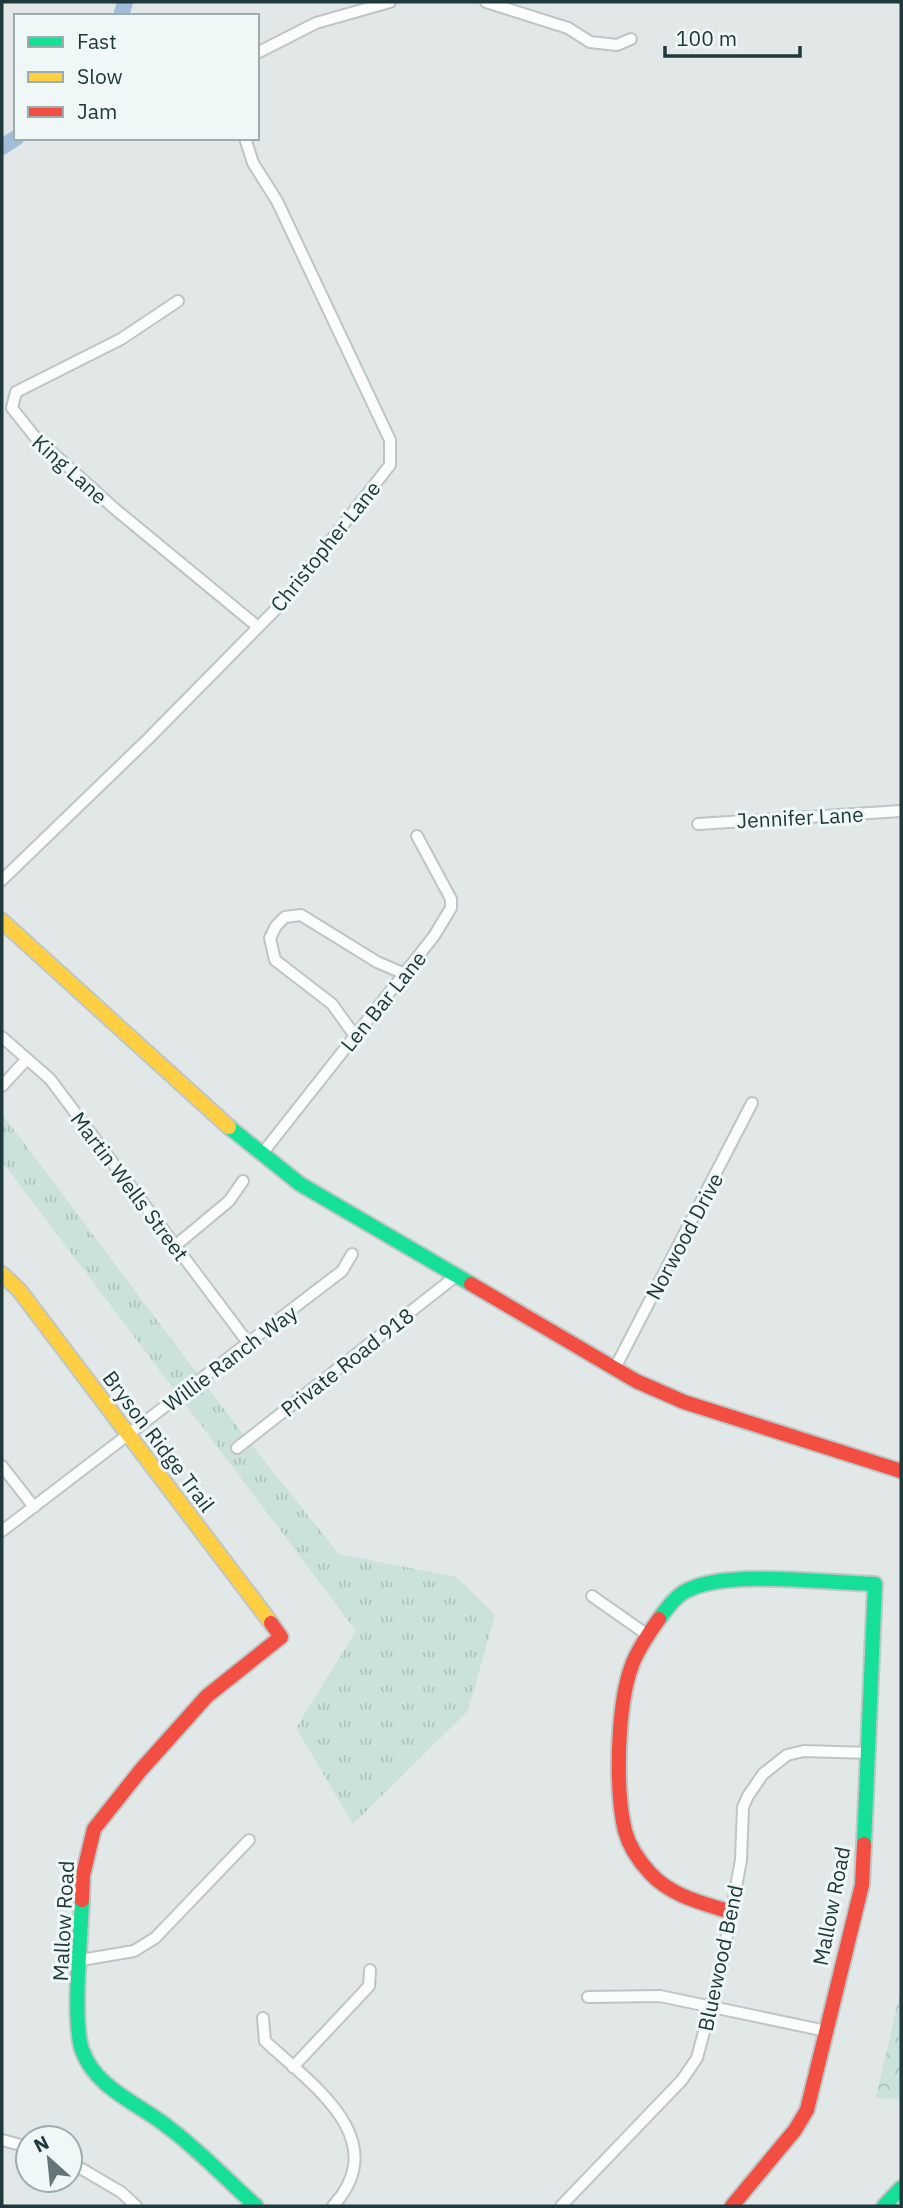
<svg xmlns="http://www.w3.org/2000/svg" width="903" height="2208" viewBox="0 0 903 2208" font-family="'IBM Plex Sans',sans-serif">
	<style>
		.grass { fill: url(#grass-tufts) }
		.forest { fill: url(#forest-crowns) }
		.lines { fill: none; stroke-linecap: round; stroke-linejoin: round }
		.river { stroke: #a1bdd9; stroke-width: 16 }
		.street-casing { stroke: #bfc5c5; stroke-width: 14 }
		.fast-casing { stroke: #bec6c6; stroke-width: 18 }
		.slow-casing { stroke: #bec6c6; stroke-width: 18 }
		.jam-casing { stroke: #bec6c6; stroke-width: 18 }
		.street { stroke: #fbfcfc; stroke-width: 10 }
		.fast { stroke: #16e098; stroke-width: 14 }
		.slow { stroke: #ffcf43; stroke-width: 14 }
		.jam { stroke: #f24e42; stroke-width: 14 }
		.labels { text-anchor: middle; dominant-baseline: central; stroke-width: 6; stroke-linejoin: round; paint-order: stroke }
		.street-label { font-size: 21px; fill: #20393c; stroke: #f0f8f7 }
	</style>
	<defs>
		<pattern id="grass-tufts" width="24" height="20" patternUnits="userSpaceOnUse" patternTransform="scale(1.75)"><rect width="24" height="20" fill="#cae2da"/><path d="M3 7l-1-3M5 7V3M7 7l1-3M15 17l-1-3M17 17v-4M19 17l1-3" fill="none" stroke="#adc3bc"/></pattern>
		<pattern id="forest-crowns" width="20" height="18" patternUnits="userSpaceOnUse" patternTransform="scale(1.75)"><rect width="20" height="18" fill="#cae2da"/><path d="M2 6a3 3 0 1 1 6 0M12 15a3 3 0 1 1 6 0" fill="none" stroke="#adc3bc"/></pattern>
	</defs>
	<rect width="100%" height="100%" fill="#e2e8e8"/>
	<path class="grass" d="M2,1114l240,319 97,121 117,23 39,38 -27,96 -115,113 -57,-96 60,-97 -354,-470z"/>
	<path class="forest" d="M901,1988v111l-25,-1z"/>
	<g class="lines">
		<g class="river">
			<path d="M121,16l4,-14"/>
			<path d="M2,147l14,-9"/>
		</g>
		<g class="street-casing">
			<g id="street">
				<path d="M486,2l82,26 22,14 27,3 14,-6"/>
				<path d="M257,53l59,-30 74,-21"/>
				<path d="M178,301l-57,38 -105,53 -4,16 23,29 80,72 143,118"/>
				<path d="M698,824l203,-13"/>
				<path d="M2,880l146,-141 132,-134 110,-140v-25l-113,-239 -24,-38 -8,-25"/>
				<path d="M355,1036l-23,-32 -57,-44 -5,-22 6,-12 9,-9 16,-2 76,47 28,12"/>
				<path d="M2,1037l48,42 199,265"/>
				<path d="M2,1086l25,-27"/>
				<path d="M261,1155l173,-219 17,-28v-9l-34,-63"/>
				<path d="M175,1246l54,-45 14,-20"/>
				<path d="M615,1368l137,-265"/>
				<path d="M237,1448l219,-172"/>
				<path d="M2,1466l32,41"/>
				<path d="M2,1531l340,-260 10,-17"/>
				<path d="M592,1596l57,40"/>
				<path d="M81,1960l53,-9 21,-13 94,-98"/>
				<path d="M588,1997l72,-1 166,35"/>
				<path d="M263,2018l2,23c46,43 129,98 68,165"/>
				<path d="M293,2067l76,-81 1,-16"/>
				<path d="M2,2140l26,7"/>
				<path d="M70,2162l51,30 15,14"/>
				<path d="M561,2206l121,-126 15,-22 24,-91 20,-107 2,-53 5,-11 15,-22 24,-19 17,-4 65,2"/>
			</g>
		</g>
		<g class="fast-casing">
			<g id="fast">
				<path d="M229,1127l71,57 171,100"/>
				<path d="M659,1619c8,-11 18,-25 31,-30 42,-19 137,-6 185,-5l-11,260"/>
				<path d="M82,1900c-1,34 -10,121 0,150 14,39 56,53 86,77 31,23 59,53 88,79"/>
				<path d="M884,2206l17,-18"/>
			</g>
		</g>
		<g class="slow-casing">
			<g id="slow">
				<path d="M2,921l227,206"/>
				<path d="M2,1274l17,16 252,333"/>
			</g>
		</g>
		<g class="jam-casing">
			<g id="jam">
				<path d="M471,1284l165,97 48,21 217,69"/>
				<path d="M659,1619c-10,14 -21,30 -27,46 -15,40 -17,125 -7,166 4,15 14,30 25,42 21,23 52,30 81,39"/>
				<path d="M82,1900l1,-25 11,-46 46,-58 67,-75 74,-59 -10,-14"/>
				<path d="M732,2206l63,-76 12,-20 55,-225 2,-41"/>
			</g>
		</g>
		<use href="#street" class="street"/>
		<use href="#fast" class="fast"/>
		<use href="#slow" class="slow"/>
		<use href="#jam" class="jam"/>
	</g>
	<g class="labels">
		<g class="street-label">
			<text transform="translate(70 469) rotate(42)">King Lane</text>
			<text transform="translate(325 546) rotate(-51)">Christopher Lane</text>
			<text transform="translate(800 817) rotate(-3)">Jennifer Lane</text>
			<text transform="translate(383 1001) rotate(-51)">Len Bar Lane</text>
			<text transform="translate(130 1186) rotate(53)">Martin Wells Street</text>
			<text transform="translate(684 1236) rotate(-62)">Norwood Drive</text>
			<text transform="translate(230 1358) rotate(-37)">Willie Ranch Way</text>
			<text transform="translate(347 1362) rotate(-38)">Private Road 918</text>
			<text transform="translate(159 1441) rotate(53)">Bryson Ridge Trail</text>
			<text transform="translate(831 1906) rotate(-79)">Mallow Road</text>
			<text transform="translate(63 1921) rotate(-87)">Mallow Road</text>
			<text transform="translate(720 1958) rotate(-78)">Bluewood Bend</text>
		</g>
	</g>
	<rect width="903" height="2208" fill="none" stroke="#20393c" stroke-width="7"/>
	<rect x="14" y="14" width="245" height="126" fill="#f0f8f7" stroke="#9dacac" stroke-width="2"/>
	<rect x="28" y="37" width="35" height="10" fill="#16e098" stroke="#9dacac" stroke-width="2"/>
	<text x="77" y="49" font-size="21" fill="#20393c">Fast</text>
	<rect x="28" y="72" width="35" height="10" fill="#ffcf43" stroke="#9dacac" stroke-width="2"/>
	<text x="77" y="84" font-size="21" fill="#20393c">Slow</text>
	<rect x="28" y="107" width="35" height="10" fill="#f24e42" stroke="#9dacac" stroke-width="2"/>
	<text x="77" y="119" font-size="21" fill="#20393c">Jam</text>
	<g transform="translate(49 2159) rotate(333)"><circle r="33" fill="#f0f8f7" stroke="#9dacac" stroke-width="2"/>
	<path d="M0-5L12 26L0 18L-12 26Z" fill="#647678"/>
	<text y="-10" font-size="19" font-weight="bold" text-anchor="middle" fill="#20393c">N</text>
	</g>
	<path d="M665 46v10h135v-10" fill="none" stroke="#20393c" stroke-width="3.5"/>
	<text x="676" y="46" font-size="21" fill="#20393c" stroke="#f0f8f7" stroke-width="5" paint-order="stroke">100 m</text>
</svg>
